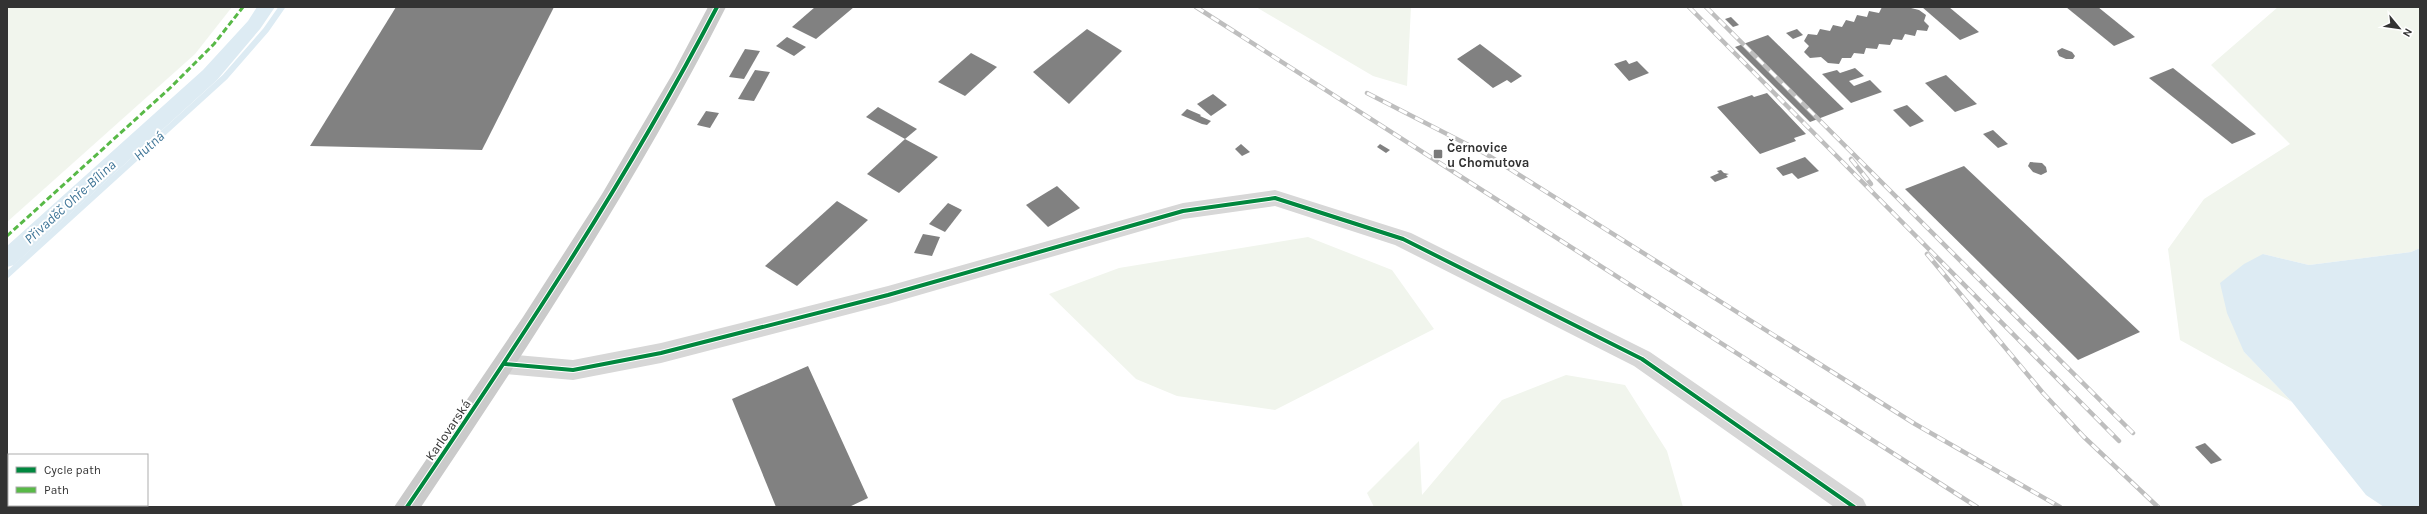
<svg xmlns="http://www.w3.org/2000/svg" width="2427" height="514" viewBox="0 0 2427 514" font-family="Karla,sans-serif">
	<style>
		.green { fill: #f1f5ed }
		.water { fill: #ddebf3 }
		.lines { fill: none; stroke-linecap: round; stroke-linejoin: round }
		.stream { stroke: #ddebf3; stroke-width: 6 }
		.canal { fill: #ddebf3; fill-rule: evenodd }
		.building { fill: #818181 }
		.minor { fill: #d7d7d7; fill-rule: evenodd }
		.major { fill: #cacaca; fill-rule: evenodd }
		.rail-casing { stroke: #bebebe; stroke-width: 4.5 }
		.rail { stroke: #fff; stroke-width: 3; stroke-dasharray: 9; stroke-linecap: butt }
		.quiet { stroke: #58b947; stroke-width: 3; stroke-dasharray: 6 3; stroke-linecap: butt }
		.cycleway-casing { stroke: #fff; stroke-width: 6 }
		.cycleway { stroke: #00873e; stroke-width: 4 }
		.poi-dot { fill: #7a7a7a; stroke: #fff; stroke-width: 1.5 }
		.labels { text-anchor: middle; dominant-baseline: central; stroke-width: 4; stroke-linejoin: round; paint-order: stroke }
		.poi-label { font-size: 13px; font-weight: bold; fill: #333; stroke: #fff; text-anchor: start }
		.street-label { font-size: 13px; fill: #333; stroke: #fff }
		.water-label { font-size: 14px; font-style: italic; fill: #3f7597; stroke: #fff }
	</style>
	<rect width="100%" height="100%" fill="#fff"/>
	<g class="green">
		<path d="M7,7h225l-37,47 -188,168z"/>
		<path d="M1256,7h155l-4,79 -34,-10z"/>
		<path d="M2278,7h142v241l-9,4 -102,13 -46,-11 -19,98 48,50 -112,-62 -12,-91 36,-50 86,-55 -79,-79z"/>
		<path d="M1308,237l84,33 42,59 -159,81 -98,-14 -41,-17 -87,-85 70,-26z"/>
		<path d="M1566,375l59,10 42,66 16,56h-309l-7,-14 52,-52 3,54 80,-95z"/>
	</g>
	<path class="water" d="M2420,248v259h-36l-18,-12 -74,-93 -48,-50 -17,-39 -7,-30 24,-19 19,-10 46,11 102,-13z"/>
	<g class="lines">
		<path class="stream" d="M7,275l218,-198 41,-47 16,-23"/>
		<path class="canal" d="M257,7h18l-15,22 -43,51 -203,185 -7,2v-21l196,-176 45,-49z"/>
	</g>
	<g class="building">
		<path d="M396,7h158l-72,143 -172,-4z"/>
		<path d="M815,7h39l-38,32 -24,-12z"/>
		<path d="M1882,7h25l12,3 7,5 -2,6 5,5 -2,5 -10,-1 -2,6 -10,-2 -3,6 -9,-1 -3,6 -11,-1 -2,5 -11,-1 -2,6 -10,-1 -3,5h-9l-3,6 -11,-1 -7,-6 -11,1 -6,-6 5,-6 -5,-5 4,-7 9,1 3,-6 10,2 3,-6 9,2 4,-7 8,2 3,-7 10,2 2,-6 10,2z"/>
		<path d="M1922,7h27l30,25 -19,8z"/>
		<path d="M2066,7h32l37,30 -21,9z"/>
		<path d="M1731,17l8,8 -6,2 -8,-8z"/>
		<path d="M1087,29l35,22 -53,53 -36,-32z"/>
		<path d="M1797,29l6,6 -10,4 -7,-6z"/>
		<path d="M1768,35l76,74 -34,13 -75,-75z"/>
		<path d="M787,37l19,10 -12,9 -18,-10z"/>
		<path d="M1480,44l42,32 -11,7 -4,-3 -14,8 -36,-29z"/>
		<path d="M2062,48l10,4 3,4 -2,3h-7l-7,-3 -2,-5z"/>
		<path d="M745,49l15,2 -16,28 -15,-2z"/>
		<path d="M971,53l26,14 -32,29 -27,-14z"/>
		<path d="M1626,60l3,4 8,-3 12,12 -20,8 -15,-17z"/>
		<path d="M1855,68l9,8 -15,5 5,5 16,-6 12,12 -31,11 -29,-29 15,-4 3,3z"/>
		<path d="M2173,68l83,66 -24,10 -83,-66z"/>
		<path d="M755,70l15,2 -16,29 -16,-2z"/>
		<path d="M1946,75l31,29 -22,8 -30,-29z"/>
		<path d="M1767,93l39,41 -12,4 2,3 -36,13 -43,-47 35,-12 2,2z"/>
		<path d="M1213,94l14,11 -16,11 -14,-12z"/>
		<path d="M1907,105l17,16 -14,6 -17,-17z"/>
		<path d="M878,107l39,22 -12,10 -39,-22z"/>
		<path d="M1187,109l14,6 -1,1 11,5 -4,4 -5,-1 -21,-9z"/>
		<path d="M706,111l13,2 -9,15 -13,-3z"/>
		<path d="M1993,130l15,14 -10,4 -15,-14z"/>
		<path d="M905,139l33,18 -39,36 -32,-19z"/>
		<path d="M1241,144l9,8 -8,4 -7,-7z"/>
		<path d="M1380,144l10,6 -4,3 -9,-6z"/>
		<path d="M1805,157l14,14 -21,8 -6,-6 -9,3 -7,-8z"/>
		<path d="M2030,162l12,1 4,4 1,5 -6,3 -8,-3 -5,-6z"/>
		<path d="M1964,166l176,166 -62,28 -173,-171z"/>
		<path d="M1721,170l3,3 5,1 -3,1 2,2 -13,5 -5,-5 9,-4 -2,-2z"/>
		<path d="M1057,186l23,22 -32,19 -22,-22z"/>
		<path d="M837,201l31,19 -71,66 -32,-20z"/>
		<path d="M948,203l14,7 -17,22 -16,-8z"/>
		<path d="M923,234l17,3 -8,19 -18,-3z"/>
		<path d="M808,366l60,132 -19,9h-73l-44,-108z"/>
		<path d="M2205,443l17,17 -11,4 -16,-17z"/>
	</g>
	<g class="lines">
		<path class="minor" d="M1275,190l136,43 239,119 213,147 4,8h-33l-200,-141 -239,-121 -120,-39 -92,13 -295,85 -227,59 -88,17 -68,-6 -8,-3 -4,-7 4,-7 8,-3 68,6 88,-17 227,-57 295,-83z"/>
		<path class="major" d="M708,7h18c-89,175 -196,337 -305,500h-27l129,-190 79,-123 71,-121z"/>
		<g class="rail-casing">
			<g id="rail">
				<path d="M1196,7l781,500"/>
				<path d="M1689,7l430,434"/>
				<path d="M1706,7l427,426"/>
				<path d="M1367,93l119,61 429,270 145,83"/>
				<path d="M1851,159l20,25"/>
				<path d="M1927,254l116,139 41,44 74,70"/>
			</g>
		</g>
		<use href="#rail" class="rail"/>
		<path class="quiet" d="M7,236l163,-148 44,-44 29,-37"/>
		<g class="cycleway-casing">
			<g id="cycleway">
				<path d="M505,364l68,6 88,-17 227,-58 295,-84 92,-13 128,41 239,120 212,148"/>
				<path d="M407,507c111,-163 219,-325 310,-500"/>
			</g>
		</g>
		<use href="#cycleway" class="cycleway"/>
	</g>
	<rect class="poi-dot" x="1433" y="149" width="10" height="10" rx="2"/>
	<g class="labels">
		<g class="poi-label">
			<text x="1447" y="147">Černovice<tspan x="1447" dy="15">u Chomutova</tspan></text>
		</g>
		<g class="street-label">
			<text transform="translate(448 430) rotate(-56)">Karlovarská</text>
		</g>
		<g class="water-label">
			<text transform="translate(149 146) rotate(-42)">Hutná</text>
			<text transform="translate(70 202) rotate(-42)">Přivaděč Ohře-Bílina</text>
		</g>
	</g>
	<rect width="2427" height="514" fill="none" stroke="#333333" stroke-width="16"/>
	<rect x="8" y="454" width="140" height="52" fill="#ffffff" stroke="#adadad"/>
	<rect x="16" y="467" width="20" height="6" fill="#00873e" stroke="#adadad"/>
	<text x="44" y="474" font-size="12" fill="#333333">Cycle path</text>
	<rect x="16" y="487" width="20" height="6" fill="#58b947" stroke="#adadad"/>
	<text x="44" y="494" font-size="12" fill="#333333">Path</text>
	<g transform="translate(2399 28) rotate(119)" stroke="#ffffff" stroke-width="3" paint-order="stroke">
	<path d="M0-3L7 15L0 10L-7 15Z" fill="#333333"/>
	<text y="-6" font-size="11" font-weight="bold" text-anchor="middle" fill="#333333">N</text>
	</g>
</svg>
